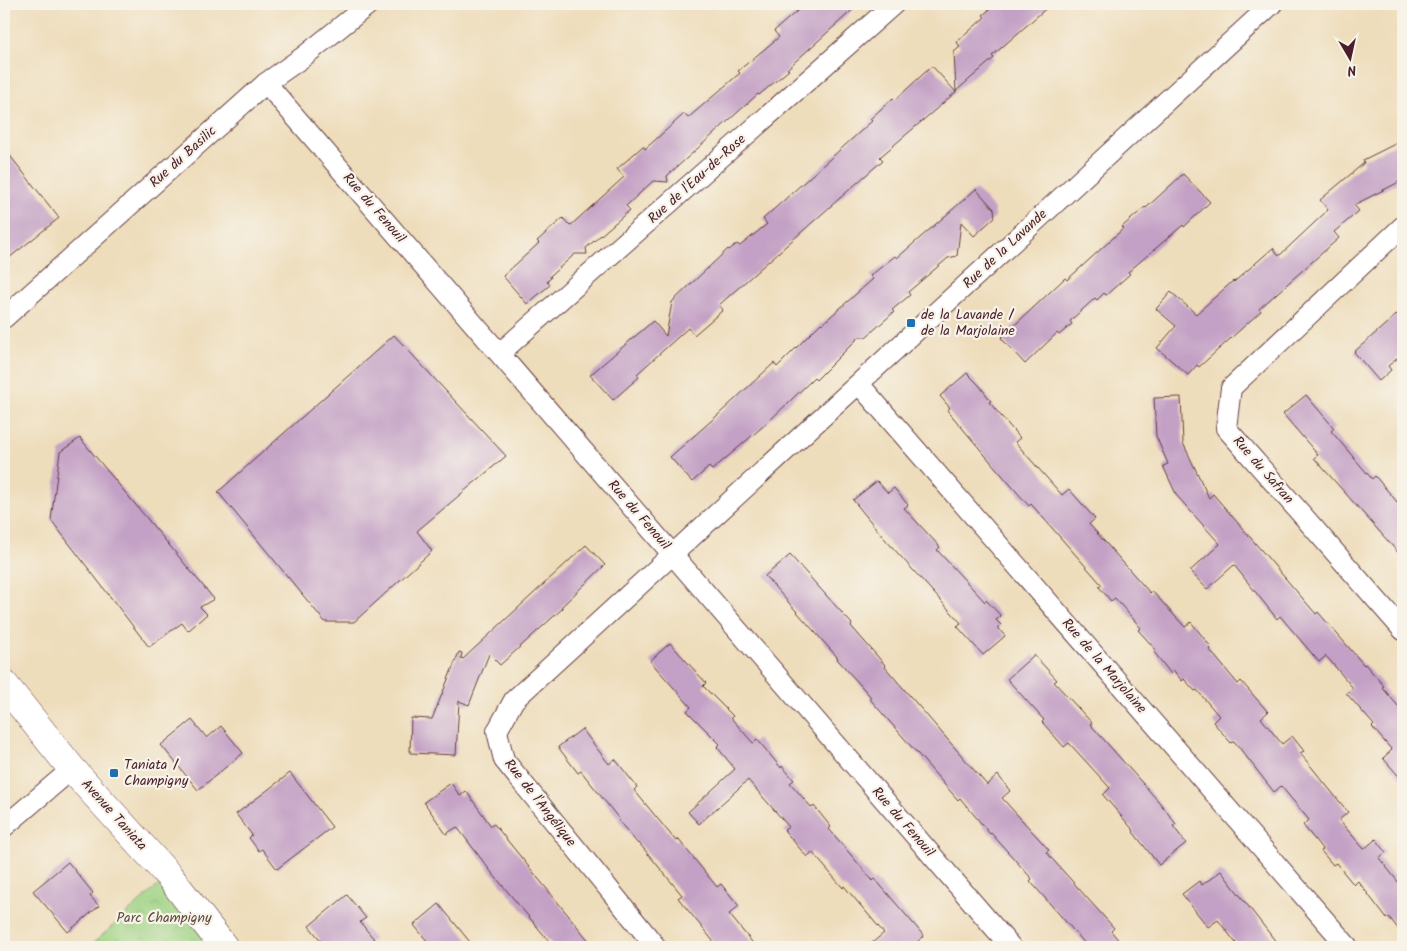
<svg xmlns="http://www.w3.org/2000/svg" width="1407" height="951" viewBox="0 0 1407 951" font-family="Kalam,sans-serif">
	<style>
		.park { fill: url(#park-crowns); stroke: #747856 }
		.building { fill: #c3a0c5 }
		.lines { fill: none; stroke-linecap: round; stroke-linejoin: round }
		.minor-casing { stroke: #633c41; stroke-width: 22 }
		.secondary-casing { stroke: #633c41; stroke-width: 29 }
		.minor { stroke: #fff; stroke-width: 20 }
		.secondary { stroke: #fff; stroke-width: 28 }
		.poi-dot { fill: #1f6fb2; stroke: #f7f3e8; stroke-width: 2 }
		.labels { text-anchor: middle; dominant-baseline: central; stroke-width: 4.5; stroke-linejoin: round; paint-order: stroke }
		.street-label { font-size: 14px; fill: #4a1f2b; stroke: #f7f3e8 }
		.poi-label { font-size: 14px; fill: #4a1f2b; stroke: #f7f3e8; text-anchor: start }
		.park-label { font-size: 14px; fill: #5f4c41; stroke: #f7f3e8 }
	</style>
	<defs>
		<pattern id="park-crowns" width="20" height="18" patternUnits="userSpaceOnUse" patternTransform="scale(1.25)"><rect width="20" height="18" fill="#9dd282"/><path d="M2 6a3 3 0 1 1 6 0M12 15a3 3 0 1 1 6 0" fill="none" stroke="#89b470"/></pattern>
	</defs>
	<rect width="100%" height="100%" fill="#f7f3e8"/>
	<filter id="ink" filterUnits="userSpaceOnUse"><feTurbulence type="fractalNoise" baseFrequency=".02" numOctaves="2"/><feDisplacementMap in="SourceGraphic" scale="10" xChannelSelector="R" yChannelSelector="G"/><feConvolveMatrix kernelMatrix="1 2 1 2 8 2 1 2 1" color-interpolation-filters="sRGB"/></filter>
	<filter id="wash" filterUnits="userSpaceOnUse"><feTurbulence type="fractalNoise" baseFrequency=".0096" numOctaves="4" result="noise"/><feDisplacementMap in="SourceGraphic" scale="20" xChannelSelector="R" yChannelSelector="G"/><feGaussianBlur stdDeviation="1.12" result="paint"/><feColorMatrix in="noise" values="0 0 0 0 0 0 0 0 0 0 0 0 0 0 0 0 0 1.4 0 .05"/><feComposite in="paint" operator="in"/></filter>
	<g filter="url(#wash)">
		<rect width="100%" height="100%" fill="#edb"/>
		<path class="park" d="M169,876l53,71h-133z"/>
		<g id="blocks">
			<g class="building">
				<path d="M805,4h54l-72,65 2,1 -30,25 -1,-1 -91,82 1,6 -15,-1 -27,25 4,4 -44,38 1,6h-12l-25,22 1,2 -4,3 3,4 -23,19 -24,-28 36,-33 -2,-2 26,-23 7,8 54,-49 -7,-8 26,-23 2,3 39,-35 4,4 52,-45 -2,-2 41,-34 -5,-6z"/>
				<path d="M996,4h55l-59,52 2,2 -38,33 -2,-39 6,-5 -3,-5 28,-25 -2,-2z"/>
				<path d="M932,66l24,26 -76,65 3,3 -164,145 4,5 -29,25 -6,-7 -51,46 2,3 -26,23 -23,-25 63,-54 13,15 6,-34 56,-53 1,1 8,-6 3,2 27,-22 -4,-5 109,-98 -2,-2 23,-21 2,2z"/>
				<path d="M1403,140v40l-49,25 5,6 -25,21 5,6 -80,71 2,2 -62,56 -2,-2 -9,10 -31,-27 19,-22 -20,-17 15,-17 25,22 37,-33 1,1 39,-34 6,8 49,-46 -8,-10 44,-37 -1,-3z"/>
				<path d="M4,148l55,70 -55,44z"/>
				<path d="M1183,174l27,28 -26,25 -1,-2 -55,47 2,2 -24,21 -2,-2 -7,7 -2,-2 -25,23 2,3 -13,11 -2,-2 -32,31 -24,-26 64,-60 2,2 57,-52 -2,-1 23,-20 1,1z"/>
				<path d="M976,189l18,20 1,8 -21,19 -13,-14 -4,34 -9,2 -40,34 2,3 -18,15 2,2 -28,25h-7l-43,43 -2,-2 -47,45 -55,47 -3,-3 -17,15 -22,-25 49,-43 55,-51 3,4 44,-44 1,1 51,-45 -3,-3 25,-20 2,2z"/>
				<path d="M1403,309v45l-15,12 3,4 -12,11 -25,-29z"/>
				<path d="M394,335l112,121 -89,75 15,20 -78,71h-29l-107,-130z"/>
				<path d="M967,373l12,12 12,16 -2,1 31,36 -5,4 47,53 7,-6 26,30 -6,5 61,69 2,-2 33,36 6,-5 20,25 -2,2 29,35 3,-3 27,31 -7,6 21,26 10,-8 12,15 -4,2 48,59 -9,8 25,29 12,-10 10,13 -7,6 24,30v47l-14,-18 -2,2 -29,-38 -4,4 -18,-22 -3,2 -12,-14 2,-1 -20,-25 6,-5 -28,-34 -7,6 -40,-51 -3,2 -18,-21 6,-6 -22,-26 -2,1 -11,-12 -2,2 -8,-10 -3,3 -17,-22 2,-2 -18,-20 3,-2 -26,-30 -4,3 -12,-14 3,-2 -71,-81 -2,2 -34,-39 -48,-57 3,-2 -10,-12z"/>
				<path d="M1306,395l28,33 -3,3 41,48 3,-3 28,33v49l-89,-100 4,-3 -35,-41z"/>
				<path d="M1181,397l2,46 26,55 4,-4 103,120 2,-2 46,53 1,-1 19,22 -2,1 21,25v69l-20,-23 9,-8 -20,-23 2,-2 -28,-32 7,-5 -27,-32 -7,6 -39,-46 -3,3 -43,-54 -27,24 -17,-18 30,-27 -43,-48 -14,-30 5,-2 -12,-28 -2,-38z"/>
				<path d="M80,438l134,161 -14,8 7,7 -19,17 -6,-8 -33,24 -98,-127 9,-68z"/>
				<path d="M877,481l11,12 6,-5 14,17 -4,3 36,39 -3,3 48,52 1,-2 15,16 -5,4 5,5 -3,3 7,8 -22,19 -26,-29 4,-3 -77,-85 -31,-38z"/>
				<path d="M586,545l19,20 -44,42 2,1 -63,57 -11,-11 -20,51 -10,-4 -3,54 -46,-2 1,-35 21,1 27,-67 3,1 -1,5 2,1z"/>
				<path d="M790,555l62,69 -1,2 34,39 -1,1 103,119 11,-10 12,16 -8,7 47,52 -3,2 68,76 -3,3 13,16h-36l-58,-66 2,-2 -41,-46 -1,1 -30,-36 -2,2 -89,-102 2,-1 -34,-38 1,-1 -73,-82z"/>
				<path d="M670,643l36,40 -3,3 30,30 -2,2 22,25 4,-4 24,29 1,-2 12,14 -4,3 22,25 2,-2 17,21 -2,2 44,52 2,-2 49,57 -13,11h-44l17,-14 -40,-47 -1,2 -31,-36 -5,5 -23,-27 5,-3 -41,-47 -49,44 -11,-12 47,-43 -18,-22 3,-3 -33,-33 4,-4 -41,-46z"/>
				<path d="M1034,655l23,25 -3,2 38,41 -2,1 70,79 16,21 -3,2 13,17 -27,22 -26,-33 1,-1 -31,-36 7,-7 -41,-45 -5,4 -22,-25 2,-2 -37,-41z"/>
				<path d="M192,720l15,18 14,-12 22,27 -45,37 -37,-45z"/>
				<path d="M582,729l27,35 6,-5 22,28 -3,3 42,51 2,-2 39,48 4,-3 18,22 -10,8 27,33h-38l-40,-49 4,-3 -43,-52 -1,1 -20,-24 1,-1 -38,-48 -3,2 -20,-26z"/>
				<path d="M290,773l42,54 -55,42 -15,-20 -3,2 -10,-13 3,-3 -16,-21z"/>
				<path d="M451,783l9,13 6,-5 25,35 3,-2 100,123h-40l-62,-74 -35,-46 -11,7 -22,-32z"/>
				<path d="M68,862l25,31 -3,3 9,10 -31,26 -35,-41z"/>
				<path d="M1221,871l59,76h-41l-21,-27 -10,7 -26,-33 17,-13 3,4z"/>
				<path d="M347,895l19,23 -6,4 14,17 -10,8h-38l-17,-21z"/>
				<path d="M439,904l35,43h-42l-18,-22z"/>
			</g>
		</g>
	</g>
	<g filter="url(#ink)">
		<use href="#blocks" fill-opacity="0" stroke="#633c41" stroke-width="1"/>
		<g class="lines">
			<g class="minor-casing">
				<g id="minor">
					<path d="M266,83l745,864"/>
					<path d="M1403,226l-172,162 -5,40 177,202"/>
					<path d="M4,318l262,-235 37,-26 66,-53"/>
					<path d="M500,353l394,-349"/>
					<path d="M859,384l489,563"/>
					<path d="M4,827l68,-58"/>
					<path d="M656,947l-152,-187 -7,-29 17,-31 758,-696"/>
				</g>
			</g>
			<g class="secondary-casing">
				<path id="secondary" d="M4,684l68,85 97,107 55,71"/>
			</g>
			<use href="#minor" class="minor"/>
			<use href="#secondary" class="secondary"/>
		</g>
	</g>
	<g class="poi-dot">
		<rect x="906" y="318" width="10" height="10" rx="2.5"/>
		<rect x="109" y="768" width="10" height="10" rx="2.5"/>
	</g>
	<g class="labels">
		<g class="street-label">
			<text transform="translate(183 157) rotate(-42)">Rue du Basilic</text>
			<text transform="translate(697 179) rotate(-42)">Rue de l'Eau-de-Rose</text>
			<text transform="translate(374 208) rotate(49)">Rue du Fenouil</text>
			<text transform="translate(1005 249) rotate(-43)">Rue de la Lavande</text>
			<text transform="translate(1263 470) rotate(49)">Rue du Safran</text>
			<text transform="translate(639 515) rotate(49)">Rue du Fenouil</text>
			<text transform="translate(1104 666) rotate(49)">Rue de la Marjolaine</text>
			<text transform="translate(540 803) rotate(52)">Rue de l'Angélique</text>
			<text transform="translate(114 815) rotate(48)">Avenue Taniata</text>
			<text transform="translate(903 822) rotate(49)">Rue du Fenouil</text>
		</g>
		<g class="poi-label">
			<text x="921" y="315">de la Lavande /<tspan x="921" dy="16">de la Marjolaine</tspan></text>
			<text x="124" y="765">Taniata /<tspan x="124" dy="16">Champigny</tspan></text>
		</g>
		<g class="park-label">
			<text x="164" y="918">Parc Champigny</text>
		</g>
	</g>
	<rect width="1407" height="951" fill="none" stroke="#f7f3e8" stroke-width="20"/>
	<g transform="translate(1350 58) rotate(171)" stroke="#f7f3e8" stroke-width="4" paint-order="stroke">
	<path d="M0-4L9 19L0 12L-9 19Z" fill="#4a1f2b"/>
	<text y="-8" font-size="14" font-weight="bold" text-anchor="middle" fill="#4a1f2b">N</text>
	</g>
</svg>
